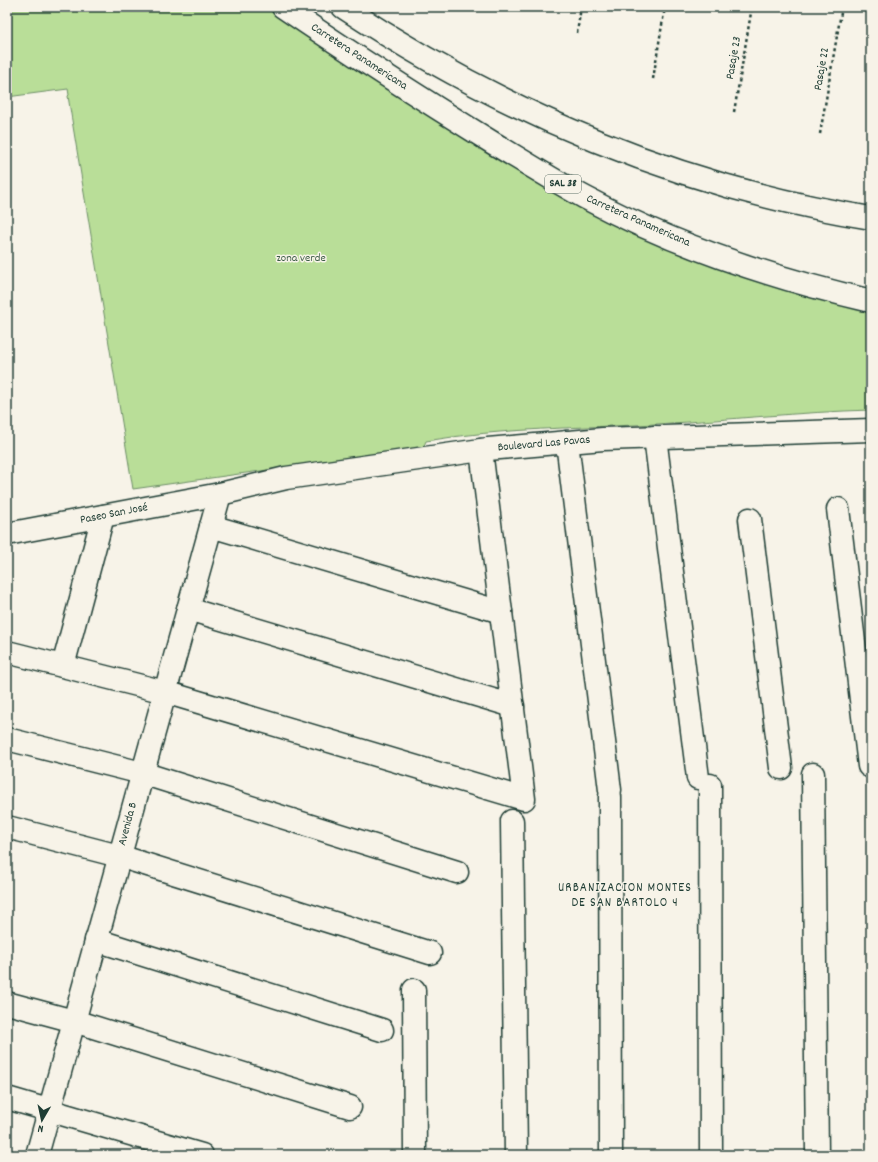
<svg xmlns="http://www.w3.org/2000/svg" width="878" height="1162" viewBox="0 0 878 1162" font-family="Dekko,sans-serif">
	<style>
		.green { fill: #b9de98; stroke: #6c8e66 }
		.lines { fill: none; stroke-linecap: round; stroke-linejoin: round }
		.minor-casing { stroke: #1f3d34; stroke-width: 25 }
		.highway-casing { stroke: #1f3d34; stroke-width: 25 }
		.path { stroke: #1f3d34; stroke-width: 2.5; stroke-dasharray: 3 3; stroke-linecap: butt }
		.minor { stroke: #f7f3e8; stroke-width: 22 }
		.highway { stroke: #f7f3e8; stroke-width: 22 }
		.labels { text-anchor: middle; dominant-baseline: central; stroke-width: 3; stroke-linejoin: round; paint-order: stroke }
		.shield { fill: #f7f3e8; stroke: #60746a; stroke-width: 1 }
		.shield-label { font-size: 11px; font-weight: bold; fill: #1f3d34 }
		.street-label { font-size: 12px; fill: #1f3d34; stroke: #f7f3e8 }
		.park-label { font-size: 12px; fill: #3e5d48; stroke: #f7f3e8 }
		.neighbourhood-label { font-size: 13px; letter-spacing: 1px; fill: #1f3d34; stroke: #f7f3e8 }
	</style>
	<rect width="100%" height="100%" fill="#f7f3e8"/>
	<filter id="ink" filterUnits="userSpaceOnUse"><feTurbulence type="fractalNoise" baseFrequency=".025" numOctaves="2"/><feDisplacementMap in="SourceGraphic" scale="8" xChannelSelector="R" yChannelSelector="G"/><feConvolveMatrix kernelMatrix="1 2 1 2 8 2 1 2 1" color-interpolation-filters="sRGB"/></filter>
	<g filter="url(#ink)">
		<path class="green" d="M7,7h278l294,187 292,107v109c-72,2 -143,10 -215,14 -77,4 -154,4 -230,17l-3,7 -290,41 -65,-393 1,-1 -1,-6 -61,8z"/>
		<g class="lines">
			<g class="minor-casing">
				<g id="minor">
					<path d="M655,437l43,341"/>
					<path d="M567,442l43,348"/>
					<path d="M838,509l31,257"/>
					<path d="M750,519l31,249"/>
					<path d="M211,526l290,86"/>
					<path d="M7,534l213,-40 66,-16 202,-29 115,-10 268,-9"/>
					<path d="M188,609l325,97"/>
					<path d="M7,652l158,40 359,107 -43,-349"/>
					<path d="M63,666l40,-150"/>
					<path d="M7,739l135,34 315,99"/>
					<path d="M813,774l4,381"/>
					<path d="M710,785l1,370"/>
					<path d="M610,797l1,358"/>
					<path d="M512,821l4,334"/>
					<path d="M7,827l112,29 311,97"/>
					<path d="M96,940l286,90"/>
					<path d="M414,990l1,165"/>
					<path d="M7,1003l67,18 276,86"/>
					<path d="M7,1098l195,57"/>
					<path d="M37,1155l183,-661"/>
				</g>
			</g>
			<g class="highway-casing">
				<g id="highway">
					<path d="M283,7c69,47 139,92 210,136 30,18 60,37 91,54 89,48 188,81 287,104"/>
					<path d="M343,7c159,105 339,181 528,211"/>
				</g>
			</g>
			<g class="path">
				<path d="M577,33l4,-26"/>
				<path d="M653,79l12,-72"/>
				<path d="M734,112l18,-105"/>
				<path d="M820,134l22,-127"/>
			</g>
			<use href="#minor" class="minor"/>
			<use href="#highway" class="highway"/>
		</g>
	</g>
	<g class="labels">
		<rect class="shield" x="545" y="175" width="36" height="18" rx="3"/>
		<g class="shield-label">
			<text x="563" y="184">SAL 38</text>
		</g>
		<g class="street-label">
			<text transform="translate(359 57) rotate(33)">Carretera Panamericana</text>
			<text transform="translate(734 58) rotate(-80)">Pasaje 23</text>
			<text transform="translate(822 69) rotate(-80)">Pasaje 22</text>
			<text transform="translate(638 221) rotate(24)">Carretera Panamericana</text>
			<text transform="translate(544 444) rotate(-5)">Boulevard Las Pavas</text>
			<text transform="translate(114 514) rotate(-11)">Paseo San José</text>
			<text transform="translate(128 824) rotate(-75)">Avenida B</text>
		</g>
		<g class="park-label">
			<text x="301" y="258">zona verde</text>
		</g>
		<g class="neighbourhood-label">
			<text x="625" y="888">URBANIZACION MONTES<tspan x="625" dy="15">DE SAN BARTOLO 4</tspan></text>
		</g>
	</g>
	<rect width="878" height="1162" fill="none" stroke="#f7f3e8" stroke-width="24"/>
	<rect x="12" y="12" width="854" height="1138" fill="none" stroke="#1f3d34" stroke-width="1.5" filter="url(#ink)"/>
	<g transform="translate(42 1120) rotate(189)" stroke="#f7f3e8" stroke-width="3" paint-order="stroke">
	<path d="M0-3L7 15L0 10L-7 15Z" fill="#1f3d34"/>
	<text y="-6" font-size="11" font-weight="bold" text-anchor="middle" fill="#1f3d34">N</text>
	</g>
</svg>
